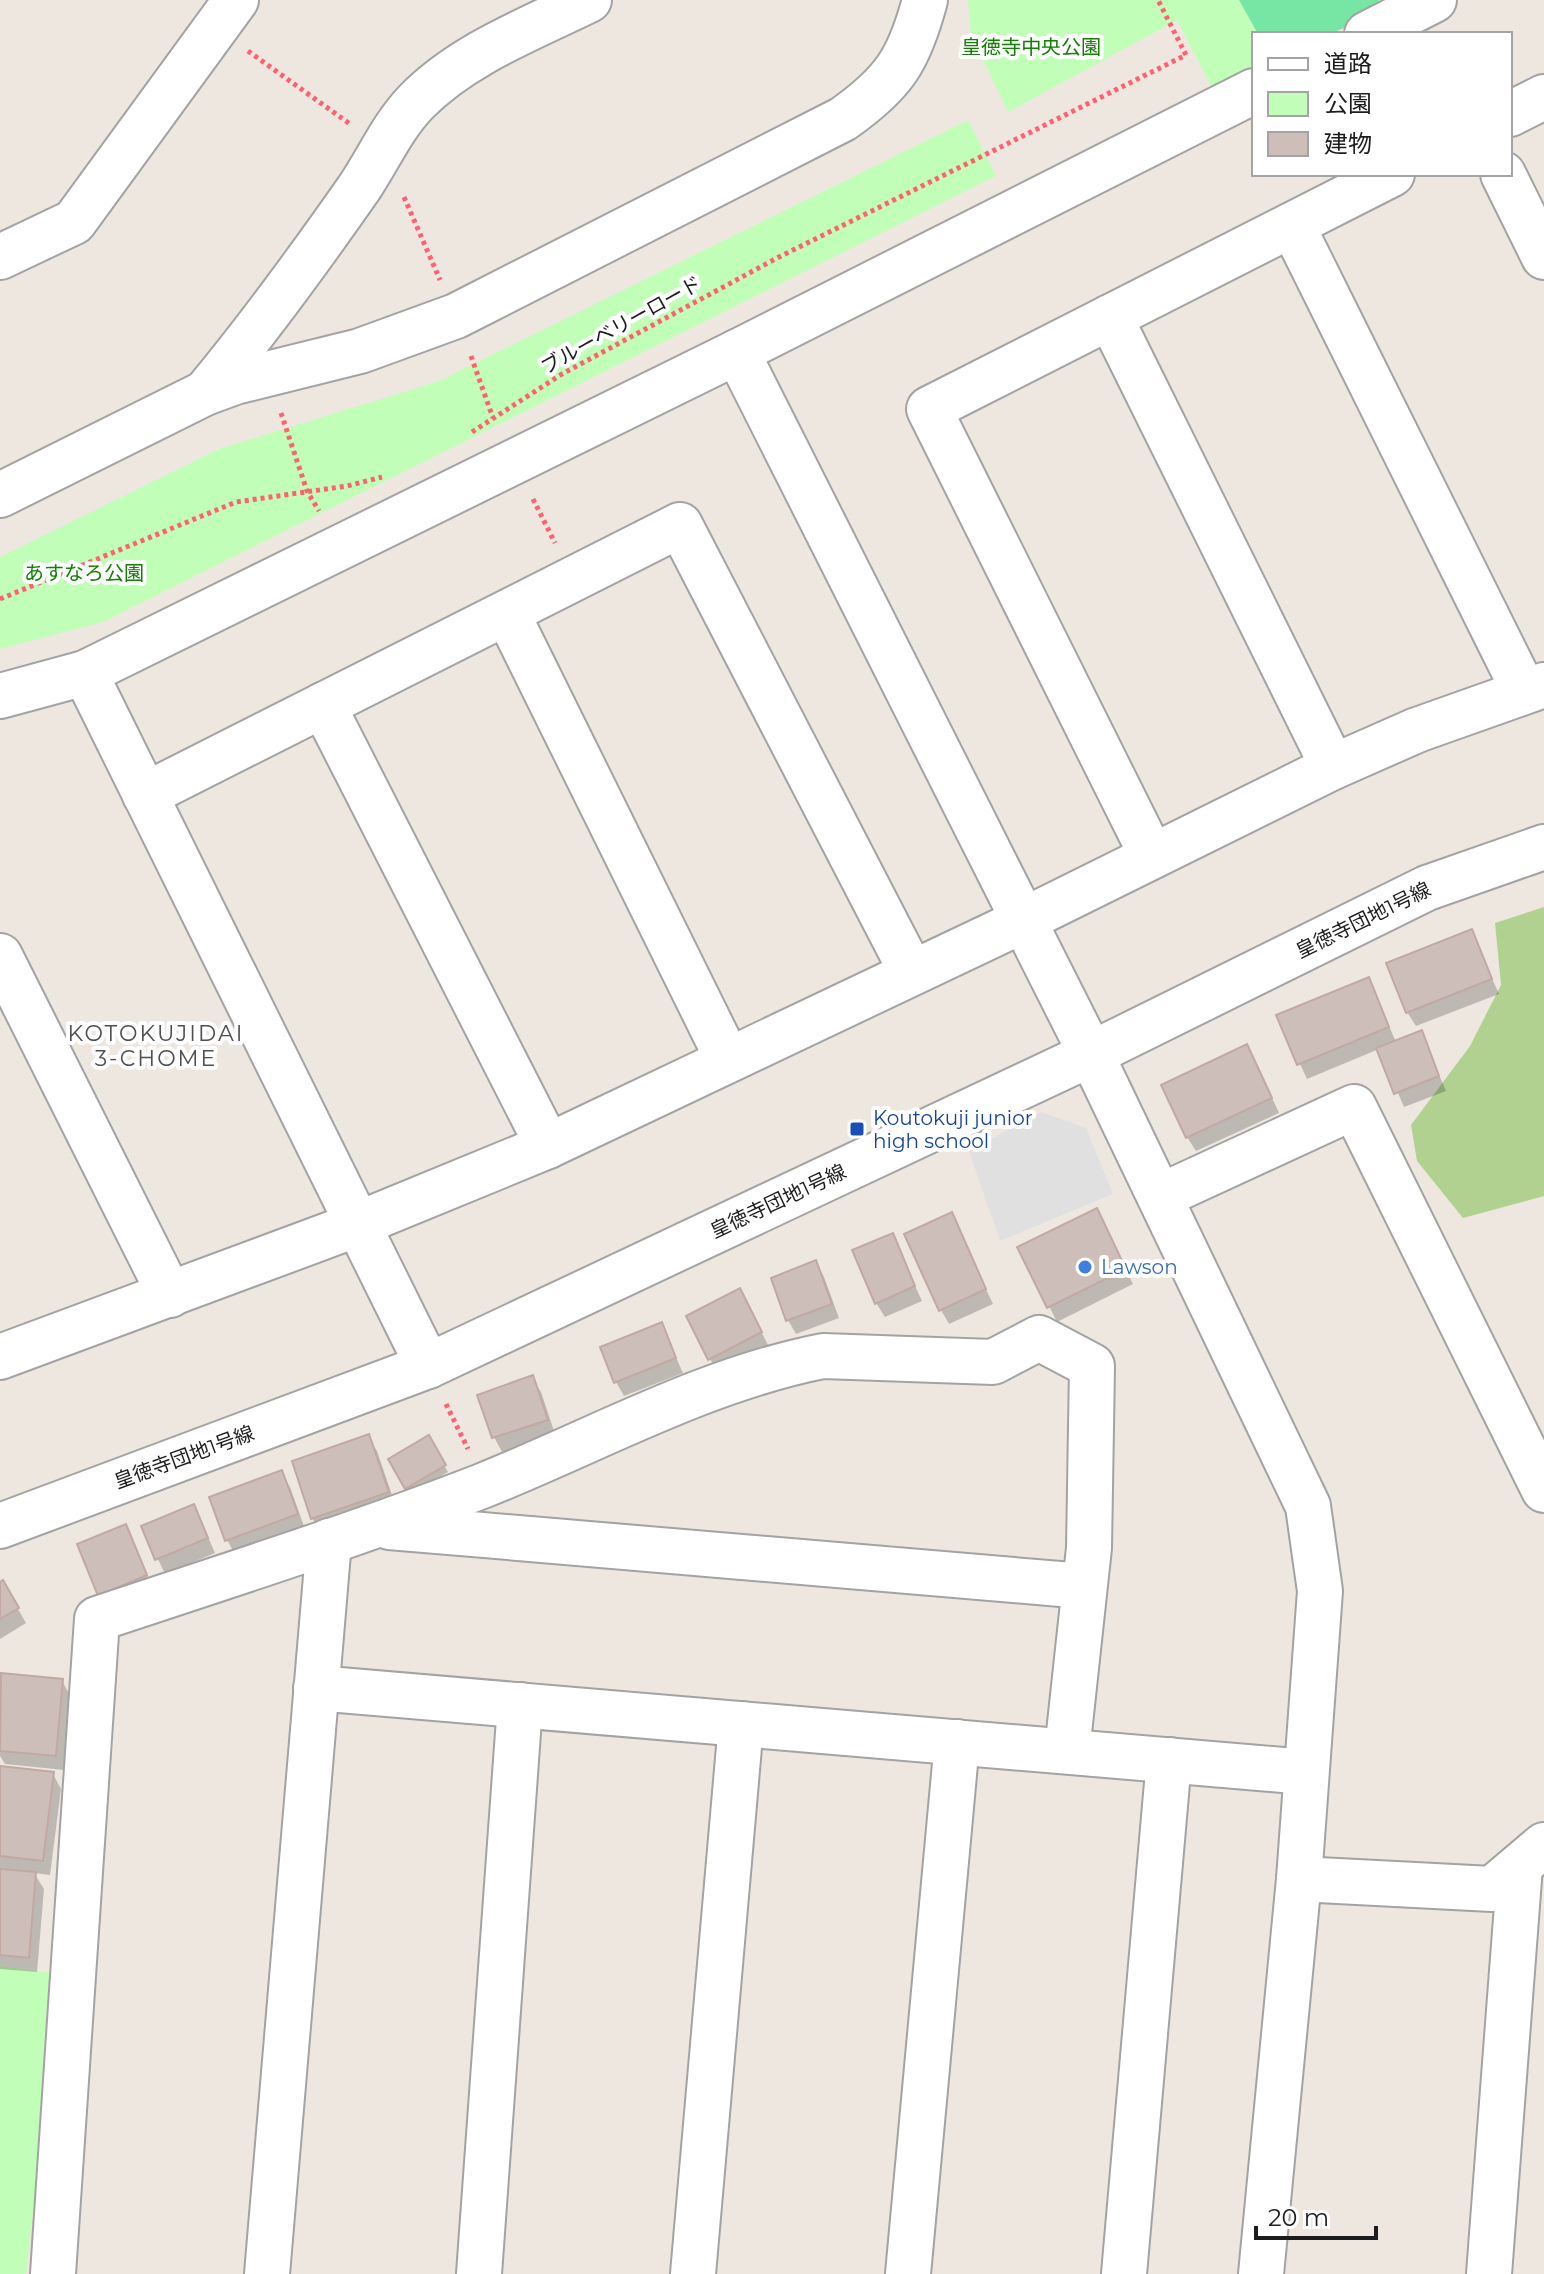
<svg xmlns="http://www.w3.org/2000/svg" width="1544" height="2274" viewBox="0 0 1544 2274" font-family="Montserrat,'Noto Sans JP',sans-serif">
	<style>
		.forest { fill: #b1d191 }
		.park { fill: #c1feb8 }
		.pitch { fill: #77e5a4 }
		.parking { fill: #e0e0e0 }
		.shadow { fill: #0003 }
		.building { fill: #cebeb9; stroke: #c1a9a2; stroke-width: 2 }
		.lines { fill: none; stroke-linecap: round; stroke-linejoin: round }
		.minor-casing { stroke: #a3a3a3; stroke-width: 48 }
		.tertiary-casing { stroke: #a3a3a3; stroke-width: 48 }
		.path { stroke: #ff6170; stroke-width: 5; stroke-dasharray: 4 4; stroke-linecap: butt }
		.minor { stroke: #fff; stroke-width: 44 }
		.tertiary { stroke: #fff; stroke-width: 44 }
		.transit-dot { fill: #1a4fb4; stroke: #fff; stroke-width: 3 }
		.shop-dot { fill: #3f7fe0; stroke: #fff; stroke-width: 3 }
		.labels { text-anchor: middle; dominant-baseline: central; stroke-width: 8; stroke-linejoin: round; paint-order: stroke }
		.park-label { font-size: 20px; fill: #128102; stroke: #fff }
		.street-label { font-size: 20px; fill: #1c1c1c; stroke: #fff }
		.transit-label { font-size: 20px; fill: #164399; stroke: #fff; text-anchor: start }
		.shop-label { font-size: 20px; fill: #366cbe; stroke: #fff; text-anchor: start }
		.neighbourhood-label { font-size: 22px; letter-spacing: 2px; fill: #4f4f4f; stroke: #fff }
	</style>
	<rect width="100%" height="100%" fill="#eee7e0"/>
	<path class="forest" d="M1544,907v289l-81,22 -46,-57 -6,-36 59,-79 31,-61 -6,-62z"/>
	<g class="park">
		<path d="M968,0h271l19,34h-4v33l-41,23 -36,-70 -169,92 -37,-78z"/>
		<path d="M968,120l28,56 -893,446 -103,27v-92l219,-108 220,-68z"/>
		<path d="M0,1966l59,8 -33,300h-26z"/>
	</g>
	<path class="pitch" d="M1239,0h141l-36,28 -15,6h-71z"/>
	<path class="parking" d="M1041,1112l45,16 27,66 -113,47 -31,-90z"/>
	<g class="shadow">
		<path d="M1471,932l28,62 -83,32 -9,-14z"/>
		<path d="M1368,979l28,63 25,-9 25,58 -42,16 -25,-58 -72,30 -29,-63z"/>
		<path d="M1255,1061l24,52 -83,38 -9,-14z"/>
		<path d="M951,1215l42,89 -44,20 -8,-14z"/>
		<path d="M1104,1225l29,59 -76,38 -37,-74z"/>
		<path d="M892,1235l30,66 -37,16 -9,-14z"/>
		<path d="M816,1263l8,14 15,41 -43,16 -8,-14z"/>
		<path d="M748,1305l21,42 -51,26 -8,-14z"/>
		<path d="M661,1324l22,49 -59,23 -8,-14z"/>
		<path d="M532,1378l9,14 14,42 -53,18 -8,-15z"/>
		<path d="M368,1437l9,14 19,56 -75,25 -9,-14z"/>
		<path d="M428,1438l20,34 -38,22 -19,-34z"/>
		<path d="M281,1473l9,14 15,42 -70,25 -8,-14z"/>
		<path d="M201,1521l14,32 -50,21 -22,-47z"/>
		<path d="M125,1527l29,63 -54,5z"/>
		<path d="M3,1583l23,40 -26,16v-55z"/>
		<path d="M3,1676l59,5 8,14 -6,75 -59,-6 -5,-8z"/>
		<path d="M0,1768l53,6 8,15 -11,86 -16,-2 10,16 -7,83 -37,-3z"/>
	</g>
	<g class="building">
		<path d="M1472,929l20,50 -86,34 -20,-50z"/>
		<path d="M1369,977l20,50 -92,38 -21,-50z"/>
		<path d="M1422,1030l17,46 -45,18 -18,-46z"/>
		<path d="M1247,1044l25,54 -86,40 -25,-53z"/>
		<path d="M1097,1208l29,61 -79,39 -30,-61z"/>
		<path d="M952,1212l34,77 -47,22 -35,-77z"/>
		<path d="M893,1233l22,53 -40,18 -23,-54z"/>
		<path d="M816,1260l16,44 -46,17 -15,-43z"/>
		<path d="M740,1288l22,44 -54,28 -22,-44z"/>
		<path d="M662,1322l14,36 -62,25 -14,-36z"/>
		<path d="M533,1375l15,45 -56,18 -15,-43z"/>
		<path d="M369,1434l20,58 -78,27 -19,-58z"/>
		<path d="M429,1435l17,30 -41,24 -17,-30z"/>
		<path d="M282,1470l16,44 -73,27 -16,-44z"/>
		<path d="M194,1504l14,34 -53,22 -14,-34z"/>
		<path d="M126,1524l21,51 -49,21 -21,-52z"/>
		<path d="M3,1580l16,28 -19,11v-37z"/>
		<path d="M1,1673l62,6 -7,77 -56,-5z"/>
		<path d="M0,1766l54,6 -11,89 -43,-5z"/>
		<path d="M0,1869l36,3 -7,86 -29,-3z"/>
	</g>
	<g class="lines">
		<g class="minor-casing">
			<g id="minor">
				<path d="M1367,34l67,-34"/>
				<path d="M1510,114l34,-17"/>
				<path d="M1503,174l41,83"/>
				<path d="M1292,225l232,466"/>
				<path d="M0,257l74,-35 162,-222"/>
				<path d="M1110,317l223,450"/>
				<path d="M737,352l354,702"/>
				<path d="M205,393c55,-66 105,-135 154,-205 19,-28 33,-61 57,-86 47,-48 114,-73 173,-102"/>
				<path d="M507,613l221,447"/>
				<path d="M85,673l343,693"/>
				<path d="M0,696l85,-23 652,-321 517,-261"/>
				<path d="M323,705l225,441"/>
				<path d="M145,795l535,-270 232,448"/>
				<path d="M1152,856l-223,-447 463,-235"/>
				<path d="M0,956l170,339"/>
				<path d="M1161,1196l193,-89 190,383"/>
				<path d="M0,1357l358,-133 190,-78 476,-226 309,-153 84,-37 127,-45"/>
				<path d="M389,1527l695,59"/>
				<path d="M316,1688l990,84"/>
				<path d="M1299,1879l193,10 52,-44"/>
				<path d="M53,2274l44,-655c129,-43 259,-84 385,-133 113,-45 220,-106 341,-130l170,6 46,-24 53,28 -3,182 -22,203"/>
				<path d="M267,2274l62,-733"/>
				<path d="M479,2274l41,-569"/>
				<path d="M693,2274l48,-550"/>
				<path d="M908,2274l49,-532"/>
				<path d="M1124,2274l45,-514"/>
				<path d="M1489,2274l31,-408"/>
			</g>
		</g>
		<g class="tertiary-casing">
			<g id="tertiary">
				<path d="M0,495l205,-102 30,-11 125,-31 96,-35 387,-197c51,-36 66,-59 82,-119"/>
				<path d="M1091,1054l217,452 12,85 -21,288 -38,395"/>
				<path d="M0,1526l428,-160 663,-312 336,-166 117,-41"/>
			</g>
		</g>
		<g class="path">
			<path d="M248,51l102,73"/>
			<path d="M404,197l36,83"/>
			<path d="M471,356l22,62"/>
			<path d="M281,413l26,78 12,20"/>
			<path d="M472,432l90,-58 217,-117 407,-202 -28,-55"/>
			<path d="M533,499l22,44"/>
			<path d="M0,599l236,-97 111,-16 35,-9"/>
			<path d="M446,1404l22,45"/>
		</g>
		<use href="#minor" class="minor"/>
		<use href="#tertiary" class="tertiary"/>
	</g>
	<rect class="transit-dot" x="849" y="1121" width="16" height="16" rx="4"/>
	<circle class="shop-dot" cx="1085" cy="1267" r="8"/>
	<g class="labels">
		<g class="park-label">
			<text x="1031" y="47">皇徳寺中央公園</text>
			<text x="84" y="573">あすなろ公園</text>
		</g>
		<g class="street-label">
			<text transform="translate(621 325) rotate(-29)">ブルーベリーロード</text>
			<text transform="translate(1363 920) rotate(-26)">皇徳寺団地1号線</text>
			<text transform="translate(778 1201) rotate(-25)">皇徳寺団地1号線</text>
			<text transform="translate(184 1457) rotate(-20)">皇徳寺団地1号線</text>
		</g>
		<g class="transit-label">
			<text x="873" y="1118">Koutokuji junior<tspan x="873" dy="23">high school</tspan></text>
		</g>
		<g class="shop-label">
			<text x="1101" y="1267">Lawson</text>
		</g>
		<g class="neighbourhood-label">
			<text x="156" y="1033">KOTOKUJIDAI<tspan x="156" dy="25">3-CHOME</tspan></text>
		</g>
	</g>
	<rect x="1252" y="32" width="260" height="144" fill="#ffffff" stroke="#a4a4a4" stroke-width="2"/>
	<rect x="1268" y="58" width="40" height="12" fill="#ffffff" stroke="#a4a4a4" stroke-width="2"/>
	<text x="1324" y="72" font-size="24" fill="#1c1c1c">道路</text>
	<rect x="1268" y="92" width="40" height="24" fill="#c1feb8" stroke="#a4a4a4" stroke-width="2"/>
	<text x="1324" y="112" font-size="24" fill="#1c1c1c">公園</text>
	<rect x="1268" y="132" width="40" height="24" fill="#cebeb9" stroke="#a4a4a4" stroke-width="2"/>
	<text x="1324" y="152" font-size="24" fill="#1c1c1c">建物</text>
	<path d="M1256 2226v12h120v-12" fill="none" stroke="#1c1c1c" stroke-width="4"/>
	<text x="1268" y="2226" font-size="24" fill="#1c1c1c" stroke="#ffffff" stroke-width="6" paint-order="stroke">20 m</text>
</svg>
